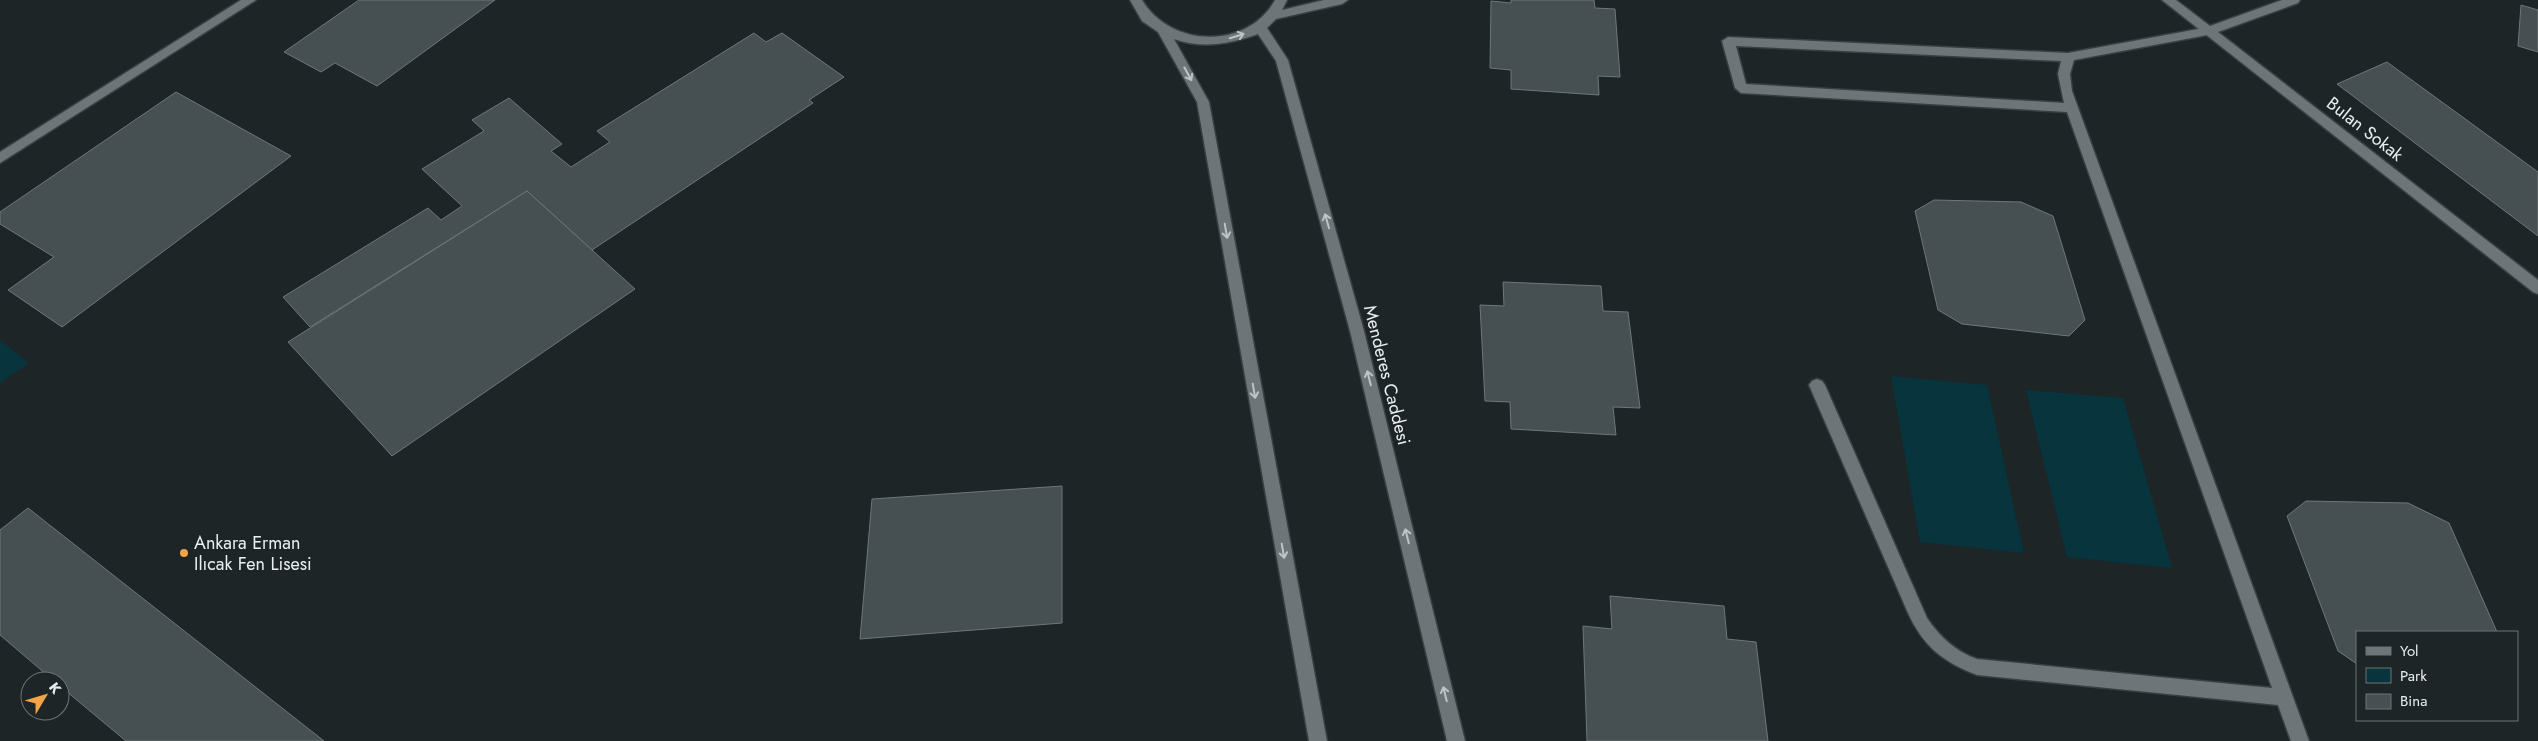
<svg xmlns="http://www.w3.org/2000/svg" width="2538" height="741" viewBox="0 0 2538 741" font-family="Jost,sans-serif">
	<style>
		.green { fill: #08343d }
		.building { fill: #464f51; stroke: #6e7779 }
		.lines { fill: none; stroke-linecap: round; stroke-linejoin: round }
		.lane-casing { stroke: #393f41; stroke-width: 3 }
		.street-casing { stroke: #393f41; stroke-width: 3 }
		.secondary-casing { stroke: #393f41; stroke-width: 3 }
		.lane { fill: #6d7578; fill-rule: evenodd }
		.street { fill: #6d7578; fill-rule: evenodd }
		.secondary { fill: #6d7578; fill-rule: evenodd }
		.oneway { stroke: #bec4c5 }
		.poi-dot { fill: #f5a345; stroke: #1d2527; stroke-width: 2 }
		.labels { text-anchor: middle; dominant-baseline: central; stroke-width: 4; stroke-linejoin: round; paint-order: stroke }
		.street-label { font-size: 18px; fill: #e9eeef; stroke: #1d2527 }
		.poi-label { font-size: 18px; fill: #e9eeef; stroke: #1d2527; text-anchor: start }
	</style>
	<rect width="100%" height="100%" fill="#1d2527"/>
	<g class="green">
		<path d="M0,340l29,23 -29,20z"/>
		<path d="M1891,376l96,9 37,168 -104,-11z"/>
		<path d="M2026,390l97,8 49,170 -105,-11z"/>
	</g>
	<g class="building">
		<path d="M359,0h136l-118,86 -42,-23 -14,9 -37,-20z"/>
		<path d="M1511,0h83l1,8 20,1 5,68 -22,-1 1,19 -88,-6v-19l-21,-2 1,-67 20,2z"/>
		<path d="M2521,5l17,5v42l-20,-6z"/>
		<path d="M754,33l12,9 16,-9 62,44 -35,23 4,3 -221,147 -65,-59 -217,136 -27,-30 145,-89 13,12 21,-14 -40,-37 62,-38 -12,-11 37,-22 53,46 -11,7 20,16 39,-25 -13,-11z"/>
		<path d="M2387,62l151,110v64l-201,-152z"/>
		<path d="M176,92l115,64 -229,171 -54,-37 46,-33 -54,-33v-12z"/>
		<path d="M527,191l108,98 -243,167 -104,-114z"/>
		<path d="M1934,200l87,2 32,14 32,104 -16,16 -107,-12 -24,-14 -23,-99z"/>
		<path d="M1503,282l98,4 2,25 25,1 12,96 -27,-1 3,28 -105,-6 -1,-27 -25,-1 -5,-96 24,1z"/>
		<path d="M1062,486v137l-202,16 12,-140z"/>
		<path d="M2306,501l102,2 41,20 48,109h-140v32l-19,-13 -51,-135z"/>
		<path d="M28,508l296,233h-198l-66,-55v-5h-6l-54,-46v-105z"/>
		<path d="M1610,596l114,10 3,33 29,3 12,99h-181l-4,-115 29,3z"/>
	</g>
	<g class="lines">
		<g class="lane-casing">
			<g id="lane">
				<path d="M241,0h15l-256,163v-11z"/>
				<path d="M2209,27l6,4 -2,3 -139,26 -4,14 2,17 237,650h-18l-13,-36 -301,-30c-34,-13 -54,-29 -69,-62l-99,-228 3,-4 5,-2 5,2 3,4 102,233c13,19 28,33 50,41l295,29 -205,-576 -326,-19 -6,-5 -13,-47 6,-4 340,16zM1736,46l325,15 -3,13 6,29 -318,-19z"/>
			</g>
		</g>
		<g class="street-casing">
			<path id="street" d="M2162,0h14l34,26 72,-26h18l-2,3 -80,29 320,248v14l-5,-2z"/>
		</g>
		<g class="secondary-casing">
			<path id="secondary" d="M1130,0h12c29,48 105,50 133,0h12l-5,10 42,-10h24l-6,4 -66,15 -9,9 21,32 76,271 101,410h-18l-97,-410 -74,-270 -18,-27c-28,10 -55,15 -84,5l35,63 118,639h-18l-112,-639 -39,-70 -16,-11z"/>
		</g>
		<use href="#lane" class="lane"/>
		<use href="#street" class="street"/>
		<use href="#secondary" class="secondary"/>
	</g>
	<defs><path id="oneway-shaft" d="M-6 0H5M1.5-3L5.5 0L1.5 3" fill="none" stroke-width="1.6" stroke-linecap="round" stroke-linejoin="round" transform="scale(1.25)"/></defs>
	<g class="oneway">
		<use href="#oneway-shaft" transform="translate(1237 36) rotate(-17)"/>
		<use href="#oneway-shaft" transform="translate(1188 74) rotate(61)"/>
		<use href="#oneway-shaft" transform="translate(1327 221) rotate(-106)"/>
		<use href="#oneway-shaft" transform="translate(1226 231) rotate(80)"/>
		<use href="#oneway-shaft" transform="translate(1369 378) rotate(-104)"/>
		<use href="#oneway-shaft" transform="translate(1254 391) rotate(80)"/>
		<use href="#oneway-shaft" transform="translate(1407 536) rotate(-104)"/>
		<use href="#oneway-shaft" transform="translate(1283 551) rotate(80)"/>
		<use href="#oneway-shaft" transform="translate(1445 694) rotate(-104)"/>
	</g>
	<circle class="poi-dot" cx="184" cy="553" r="5"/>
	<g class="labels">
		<g class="street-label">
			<text transform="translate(2365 129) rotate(38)">Bulan Sokak</text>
			<text transform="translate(1387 375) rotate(76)">Menderes Caddesi</text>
		</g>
		<g class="poi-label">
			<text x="194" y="543">Ankara Erman<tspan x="194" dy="21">Ilıcak Fen Lisesi</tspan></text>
		</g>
	</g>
	<rect x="2356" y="631" width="162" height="90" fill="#1d2527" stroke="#6f7577"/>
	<rect x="2366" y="647" width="25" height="8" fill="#6d7578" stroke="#6f7577"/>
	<text x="2400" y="656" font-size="15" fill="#e9eeef">Yol</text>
	<rect x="2366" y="668" width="25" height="15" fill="#08343d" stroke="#6f7577"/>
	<text x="2400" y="681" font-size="15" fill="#e9eeef">Park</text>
	<rect x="2366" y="694" width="25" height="15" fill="#464f51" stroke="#6f7577"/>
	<text x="2400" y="706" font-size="15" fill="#e9eeef">Bina</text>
	<g transform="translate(45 696) rotate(52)"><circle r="24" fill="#1d2527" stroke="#6f7577"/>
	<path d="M0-4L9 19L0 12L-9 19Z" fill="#f5a345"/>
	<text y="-8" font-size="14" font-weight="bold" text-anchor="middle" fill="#e9eeef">K</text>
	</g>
</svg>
